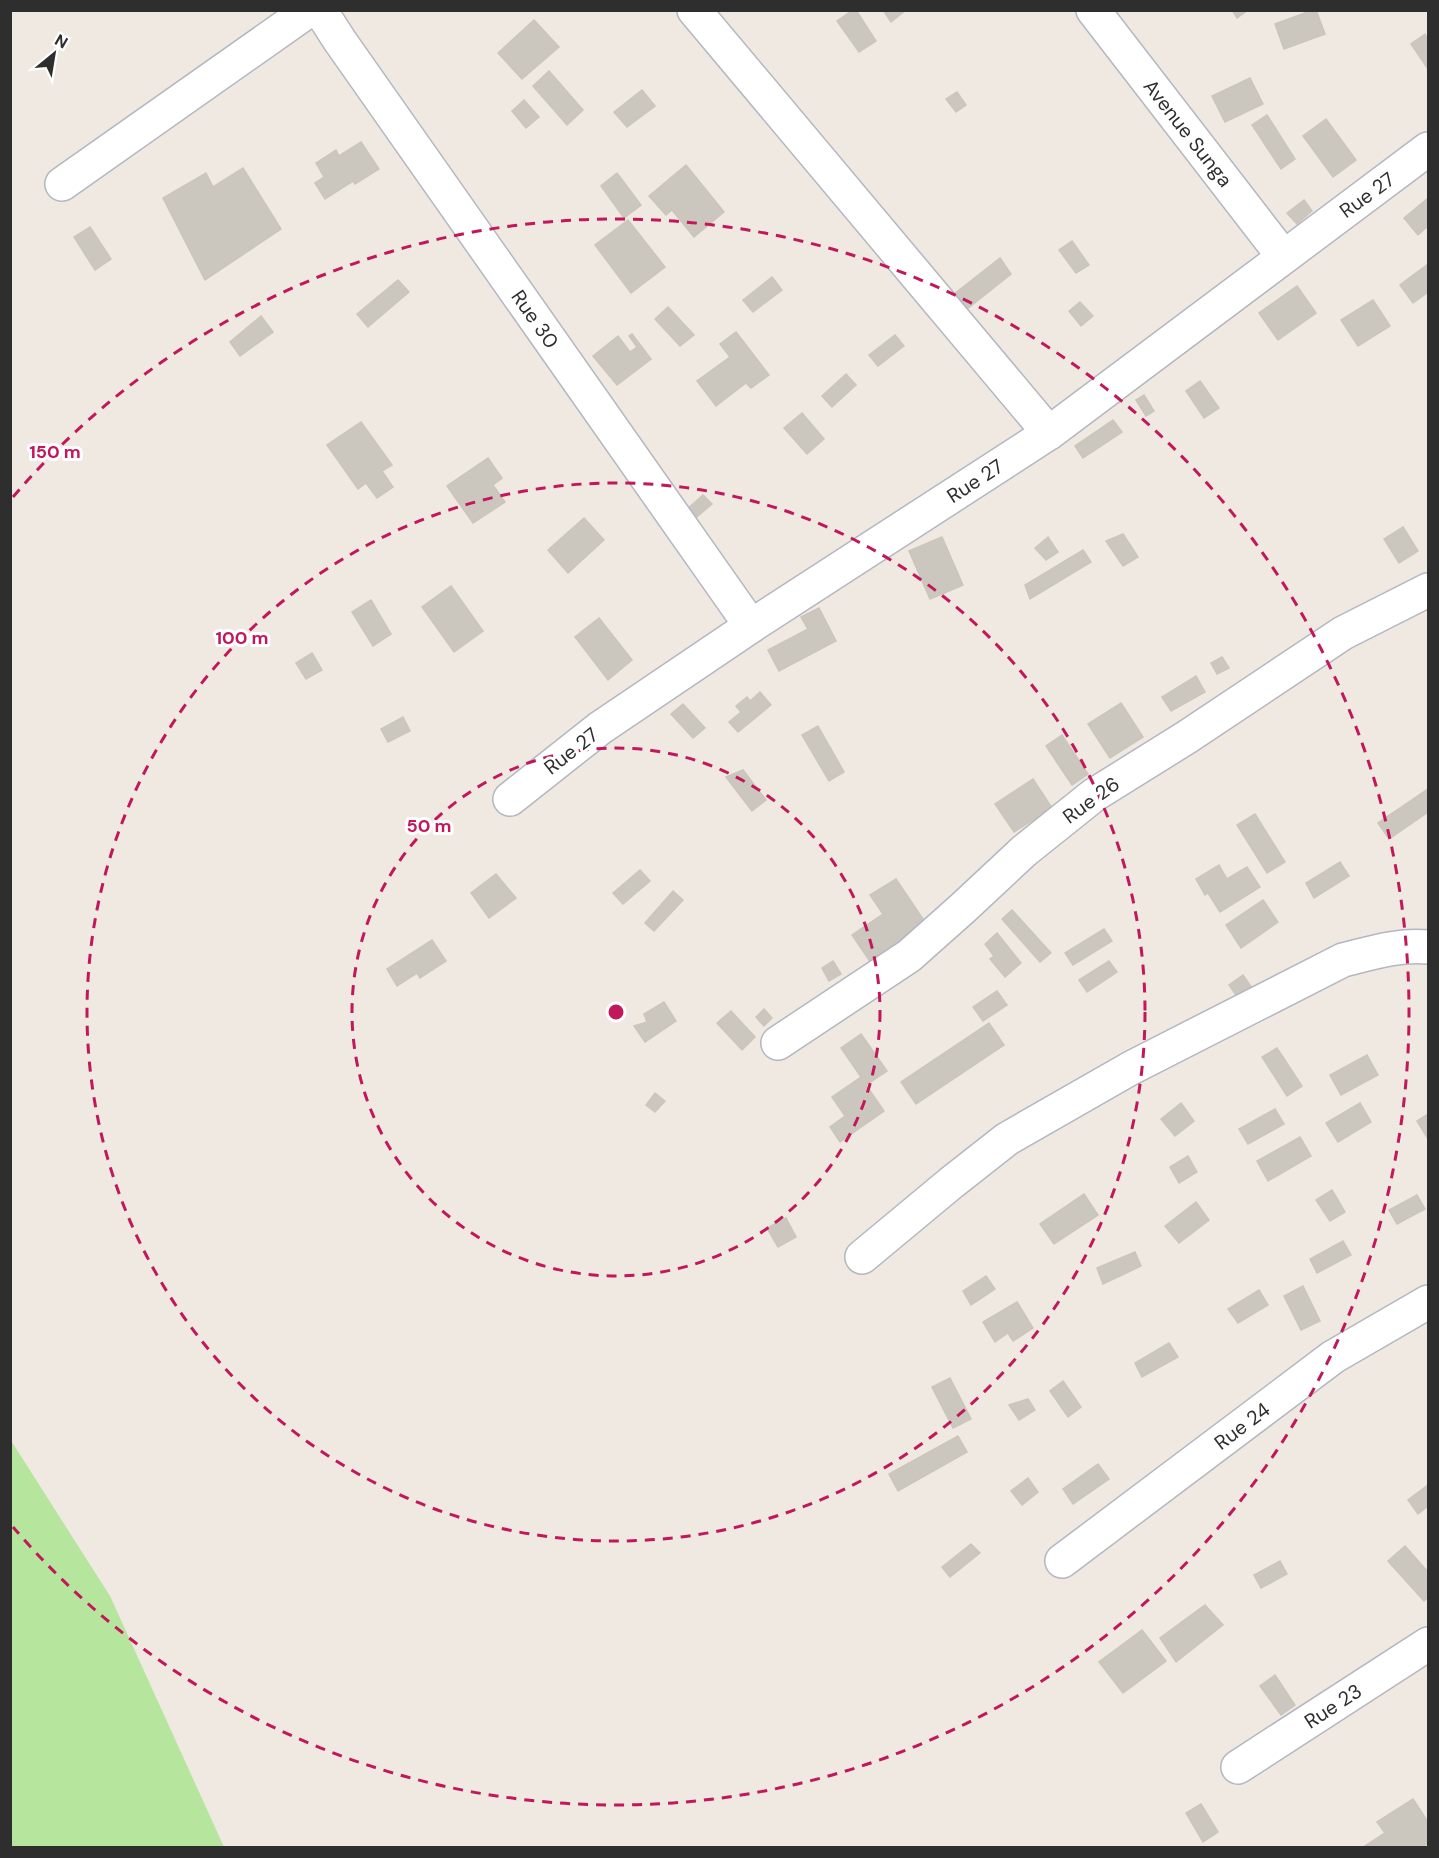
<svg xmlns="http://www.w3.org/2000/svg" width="1439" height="1858" viewBox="0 0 1439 1858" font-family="'DM Sans',sans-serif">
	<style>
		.green { fill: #b6e59e }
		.building { fill: #cbc7bf; stroke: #cbc5ba; stroke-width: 1.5 }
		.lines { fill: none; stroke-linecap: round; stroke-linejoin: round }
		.street-casing { stroke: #b4b7c1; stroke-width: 36 }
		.street { stroke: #fff; stroke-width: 33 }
		.ring { fill: none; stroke: #c2185b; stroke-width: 3; stroke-dasharray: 10 8 }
		.labels { text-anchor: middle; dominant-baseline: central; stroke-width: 6; stroke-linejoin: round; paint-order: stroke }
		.street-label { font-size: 20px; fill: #2e2e2e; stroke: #fff }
		.centre { fill: #c2185b; stroke: #fff; stroke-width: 3 }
		.ring-label { font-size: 18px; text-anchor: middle; font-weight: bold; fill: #c2185b; stroke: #fff; stroke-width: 6; stroke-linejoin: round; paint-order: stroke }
	</style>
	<rect width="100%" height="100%" fill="#efe9e1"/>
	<path class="green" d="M10,1439l100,157 114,251h-213z"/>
	<g class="building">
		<path d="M853,10h3l20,31 -17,11 -22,-31z"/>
		<path d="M883,10h23l-15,12z"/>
		<path d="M1232,10h16l-11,8z"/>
		<path d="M1313,10h3l9,24 -41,15 -9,-25z"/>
		<path d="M534,20l25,27 -37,32 -24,-26z"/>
		<path d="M1425,34l3,6v29l-17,-25z"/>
		<path d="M549,71l34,39 -16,15 -34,-39z"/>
		<path d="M1250,78l13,26 -38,18 -13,-26z"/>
		<path d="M642,90l13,16 -28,21 -13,-15z"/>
		<path d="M957,92l9,13 -10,7 -10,-13z"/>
		<path d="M524,100l15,17 -13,11 -14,-17z"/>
		<path d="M1267,115l28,44 -14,10 -29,-44z"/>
		<path d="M1326,119l30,41 -23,17 -30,-41z"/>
		<path d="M361,142l18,27 -24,15 -2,-3 -28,18 -10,-16 9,-6 -8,-14 20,-13 3,6z"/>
		<path d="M686,165l38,47 -30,25 -22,-27 -6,5 -17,-19z"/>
		<path d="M243,168l38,61 -76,51 -42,-82 43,-25 7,14z"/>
		<path d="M617,173l24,32 -17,13 -23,-32z"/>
		<path d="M1428,198v28l-10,9 -14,-17z"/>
		<path d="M1304,200l8,11 -15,13 -10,-11z"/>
		<path d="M628,220l37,47 -34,26 -36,-48z"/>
		<path d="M90,227l21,32 -16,11 -21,-33z"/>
		<path d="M1072,241l17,24 -13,8 -17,-23z"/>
		<path d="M1000,258l11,16 -44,35 -13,-15z"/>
		<path d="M1428,264v28l-15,11 -13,-18z"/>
		<path d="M772,277l10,13 -29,22 -10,-12z"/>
		<path d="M398,280l11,12 -41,35 -11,-13z"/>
		<path d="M1297,286l19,27 -38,27 -19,-27z"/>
		<path d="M1373,300l17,26 -32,20 -17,-26z"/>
		<path d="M1080,302l13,14 -12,10 -12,-15z"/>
		<path d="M668,307l26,28 -14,11 -25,-27z"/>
		<path d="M261,316l12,16 -33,24 -10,-14z"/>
		<path d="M736,332l33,43 -18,13 -5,-5 -30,23 -19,-25 33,-24 -10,-13z"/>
		<path d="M632,334l19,25 -34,26 -24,-29 25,-20 12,16 7,-5 -8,-11z"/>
		<path d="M895,335l9,11 -26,20 -9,-11z"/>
		<path d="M846,374l10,11 -24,22 -10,-11z"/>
		<path d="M1200,381l19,27 -15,10 -18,-27z"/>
		<path d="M1144,395l10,16 -8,5 -10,-16z"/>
		<path d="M802,413l22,26 -17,15 -23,-26z"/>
		<path d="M1113,420l9,12 -39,26 -8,-12z"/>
		<path d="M361,422l31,43 -10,6 11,16 -16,11 -11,-15 -8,6 -31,-44z"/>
		<path d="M488,458l14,20 -9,7 12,17 -32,21 -26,-37z"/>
		<path d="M703,495l9,9 -20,17 -8,-9z"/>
		<path d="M584,518l20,22 -36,33 -20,-23z"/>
		<path d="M1403,527l15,24 -19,12 -15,-24z"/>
		<path d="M1123,534l15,23 -15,9 -17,-25z"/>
		<path d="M942,537l21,48 -33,14 -21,-48z"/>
		<path d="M1048,537l10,15 -12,8 -11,-12z"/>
		<path d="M1083,550l8,12 -61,37 -5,-14z"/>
		<path d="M451,586l32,45 -29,21 -32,-45z"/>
		<path d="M371,600l20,34 -18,12 -21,-34z"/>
		<path d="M819,608l17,33 -57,30 -11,-21 40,-21 -7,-12z"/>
		<path d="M599,618l33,42 -24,20 -33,-43z"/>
		<path d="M312,653l10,17 -16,9 -10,-16z"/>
		<path d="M1222,657l7,11 -12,6 -6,-11z"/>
		<path d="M1196,676l9,16 -34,19 -9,-14z"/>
		<path d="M760,692l11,13 -33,27 -9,-10 12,-10 -5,-6 11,-9 3,4z"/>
		<path d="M1121,703l22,34 -33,21 -22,-34z"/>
		<path d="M683,704l22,24 -12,10 -22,-24z"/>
		<path d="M403,717l7,14 -22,11 -7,-13z"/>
		<path d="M818,726l26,46 -15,9 -27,-46z"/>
		<path d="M1062,735l26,39 -16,11 -26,-39z"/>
		<path d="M743,770l23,30 -14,11 -26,-34z"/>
		<path d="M1033,779l19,29 -38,24 -19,-28z"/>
		<path d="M1428,789v23l-39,27 -11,-16z"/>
		<path d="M1255,814l30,48 -18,11 -30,-48z"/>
		<path d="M1340,862l9,14 -35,22 -8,-15z"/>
		<path d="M1219,865l8,14 20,-12 13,20 -40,25 -12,-19 -3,2 -9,-16z"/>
		<path d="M640,870l10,11 -27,23 -10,-11z"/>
		<path d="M496,874l20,24 -27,20 -18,-25z"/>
		<path d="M896,879l31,46 -56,38 -19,-28 31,-21 -13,-19z"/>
		<path d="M673,891l10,9 -29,31 -9,-8z"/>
		<path d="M1263,900l15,22 -37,26 -15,-23z"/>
		<path d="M1012,910l39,43 -11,9 -38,-43z"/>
		<path d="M1104,929l8,12 -39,24 -8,-12z"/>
		<path d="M997,933l24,30 -16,14 -15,-18 4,-3 -9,-12z"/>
		<path d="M432,940l14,21 -26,17 -3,-5 -20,13 -10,-17z"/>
		<path d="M833,961l8,13 -12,7 -7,-13z"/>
		<path d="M1109,961l8,11 -30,20 -8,-12z"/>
		<path d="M1243,975l9,13 -14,10 -9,-13z"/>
		<path d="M997,991l10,14 -24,16 -10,-14z"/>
		<path d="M664,1002l12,19 -31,21 -11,-16 13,-4 -3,-8z"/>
		<path d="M764,1009l8,9 -8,8 -8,-9z"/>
		<path d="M731,1011l24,26 -13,13 -25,-27z"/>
		<path d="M989,1023l15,22 -88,59 -15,-22z"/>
		<path d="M861,1034l26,37 -21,14 18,26 -44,31 -10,-15 15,-11 -13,-19 29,-20 -20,-29z"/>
		<path d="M1277,1048l25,38 -15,10 -25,-39z"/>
		<path d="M1367,1055l11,20 -37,20 -11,-20z"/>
		<path d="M655,1093l10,8 -10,11 -9,-7z"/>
		<path d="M1181,1103l13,18 -19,15 -14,-17z"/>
		<path d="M1360,1103l11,19 -33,20 -12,-19z"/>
		<path d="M1275,1109l9,15 -36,20 -9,-15z"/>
		<path d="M1428,1114v25l-11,-18z"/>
		<path d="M1300,1137l11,19 -43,25 -11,-20z"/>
		<path d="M1188,1156l9,16 -18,11 -9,-16z"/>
		<path d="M1332,1190l13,22 -15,9 -14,-21z"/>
		<path d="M1084,1194l14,21 -44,29 -14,-20z"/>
		<path d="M1417,1195l8,14 -28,15 -8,-14z"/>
		<path d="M1196,1202l13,18 -30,23 -14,-17z"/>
		<path d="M786,1218l10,19 -18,10 -11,-19z"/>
		<path d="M1343,1241l8,14 -34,18 -7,-14z"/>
		<path d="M1135,1252l6,14 -38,18 -6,-16z"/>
		<path d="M986,1276l9,13 -24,16 -8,-14z"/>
		<path d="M1303,1286l17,35 -19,9 -17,-34z"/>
		<path d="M1259,1290l9,15 -30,18 -10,-14z"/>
		<path d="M1017,1302l16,26 -20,13 -5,-8 -13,9 -12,-20z"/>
		<path d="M1169,1343l9,14 -36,20 -7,-14z"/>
		<path d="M950,1378l21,41 -18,9 -21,-41z"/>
		<path d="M1063,1381l18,26 -13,10 -18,-26z"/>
		<path d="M1028,1399l7,11 -16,10 -10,-15z"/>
		<path d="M958,1436l9,16 -69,39 -9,-17z"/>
		<path d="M1098,1464l11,15 -36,25 -10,-15z"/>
		<path d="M1028,1478l10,14 -16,13 -11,-14z"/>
		<path d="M1428,1485v21l-10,8 -10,-14z"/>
		<path d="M971,1544l9,9 -30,24 -8,-10z"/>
		<path d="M1405,1546l23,26v25l-4,4 -36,-40z"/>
		<path d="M1280,1561l7,13 -26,14 -7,-13z"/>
		<path d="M1205,1605l18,20 -47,37 -16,-24z"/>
		<path d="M1142,1630l24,31 -43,32 -24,-31z"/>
		<path d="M1275,1675l20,30 -14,10 -21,-29z"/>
		<path d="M1413,1799l15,23v21l-7,5h-59l23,-15 -8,-11z"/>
		<path d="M1201,1804l17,28 -15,10 -17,-29z"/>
	</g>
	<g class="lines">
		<g class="street-casing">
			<g id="street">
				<path d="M320,10l20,31 411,585"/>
				<path d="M694,10l355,423"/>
				<path d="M1093,10l190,246"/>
				<path d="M62,184l247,-174"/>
				<path d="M510,799l90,-71 151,-102 298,-193 379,-284"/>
				<path d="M778,1043l131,-87 54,-48 61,-57 70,-56 93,-58 156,-104 85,-43"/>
				<path d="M862,1257l89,-74 56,-44 124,-71 212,-108c28,-7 56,-16 85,-13"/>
				<path d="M1062,1561l271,-204 95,-55"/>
				<path d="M1238,1767l190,-123"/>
			</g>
		</g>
		<use href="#street" class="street"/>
	</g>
	<g class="ring">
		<circle cx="616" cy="1012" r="264"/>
		<circle cx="616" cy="1012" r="529"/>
		<path d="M13 497A793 793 0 1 1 13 1527"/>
	</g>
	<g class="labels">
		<g class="street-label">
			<text transform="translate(1188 133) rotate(52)">Avenue Sunga</text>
			<text transform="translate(1367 195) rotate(-36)">Rue 27</text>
			<text transform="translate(535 319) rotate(55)">Rue 30</text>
			<text transform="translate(975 481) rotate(-33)">Rue 27</text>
			<text transform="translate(571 751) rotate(-38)">Rue 27</text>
			<text transform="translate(1091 800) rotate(-36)">Rue 26</text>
			<text transform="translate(1242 1426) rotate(-37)">Rue 24</text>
			<text transform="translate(1333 1706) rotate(-33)">Rue 23</text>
		</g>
	</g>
	<circle cx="616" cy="1012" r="9" class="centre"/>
	<g class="ring-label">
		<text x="55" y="458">150 m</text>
		<text x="242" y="644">100 m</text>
		<text x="429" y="832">50 m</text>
	</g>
	<rect width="1439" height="1858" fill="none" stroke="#2e2e2e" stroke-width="24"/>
	<g transform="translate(54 54) rotate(30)" stroke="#ffffff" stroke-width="4.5" paint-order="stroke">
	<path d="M0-4.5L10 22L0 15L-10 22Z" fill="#2e2e2e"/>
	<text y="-9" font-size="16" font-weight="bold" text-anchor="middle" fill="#2e2e2e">N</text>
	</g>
</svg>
